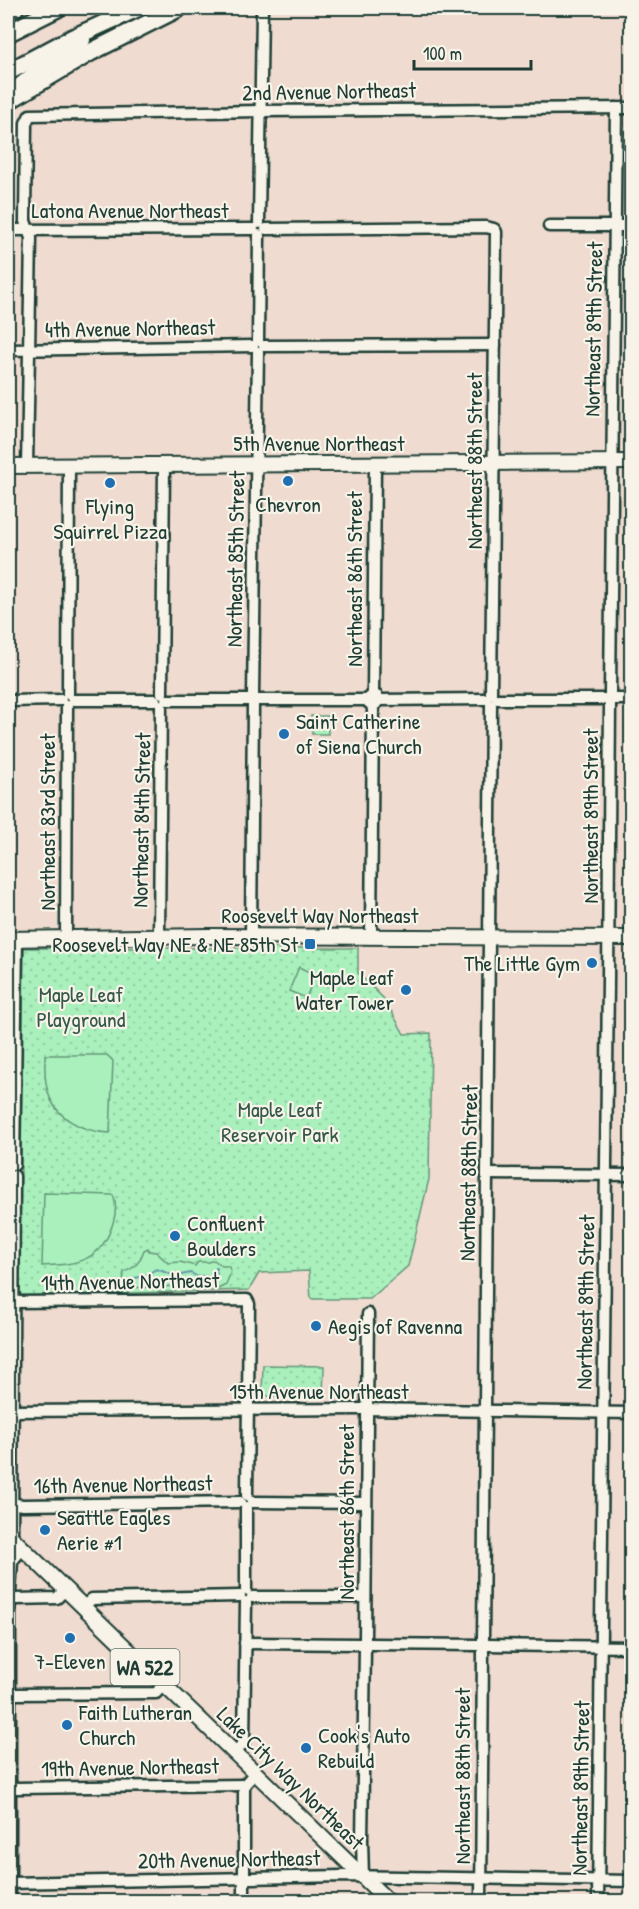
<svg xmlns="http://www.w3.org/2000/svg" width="639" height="1909" viewBox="0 0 639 1909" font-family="'Patrick Hand',sans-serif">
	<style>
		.park { fill: url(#park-dots); stroke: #649678; stroke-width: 1.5 }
		.garden { fill: #a9f0bd; stroke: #649678; stroke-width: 1.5 }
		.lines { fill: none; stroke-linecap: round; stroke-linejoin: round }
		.stream { stroke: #6498a7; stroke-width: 2 }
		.minor-casing { stroke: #1f3d34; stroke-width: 15 }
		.major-casing { stroke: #1f3d34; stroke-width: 18 }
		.highway-casing { stroke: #1f3d34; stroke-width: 21 }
		.minor { stroke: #f7f3e8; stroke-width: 10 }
		.major { stroke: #f7f3e8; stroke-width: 14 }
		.highway { stroke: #f7f3e8; stroke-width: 16 }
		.poi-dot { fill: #1f6fb2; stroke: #f7f3e8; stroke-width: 2 }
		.labels { text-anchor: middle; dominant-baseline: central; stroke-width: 4.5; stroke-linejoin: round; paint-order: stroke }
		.shield { fill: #f7f3e8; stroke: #60746a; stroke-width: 1.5 }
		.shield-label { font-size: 21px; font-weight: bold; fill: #1f3d34 }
		.street-label { font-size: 22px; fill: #1f3d34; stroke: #f7f3e8 }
		.poi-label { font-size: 22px; fill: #1f3d34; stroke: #f7f3e8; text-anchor: start }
		.park-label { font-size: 22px; fill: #345849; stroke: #f7f3e8 }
	</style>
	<defs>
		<pattern id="park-dots" width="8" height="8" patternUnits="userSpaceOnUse" patternTransform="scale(1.5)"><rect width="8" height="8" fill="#a9f0bd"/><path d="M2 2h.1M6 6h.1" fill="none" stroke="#91cfa3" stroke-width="1.8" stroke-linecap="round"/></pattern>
	</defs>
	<rect width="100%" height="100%" fill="#efdbcf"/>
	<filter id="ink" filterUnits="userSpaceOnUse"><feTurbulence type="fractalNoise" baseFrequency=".0167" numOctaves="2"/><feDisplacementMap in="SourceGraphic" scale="12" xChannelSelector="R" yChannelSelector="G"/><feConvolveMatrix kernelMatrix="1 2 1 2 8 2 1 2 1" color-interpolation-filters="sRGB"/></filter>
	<g filter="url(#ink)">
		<g class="park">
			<path d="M311,716h17v18h-16z"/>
			<path d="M24,948h334v25l27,27 19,34 27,-1 -2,146 -21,87 -38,33h-59l-2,-28 -50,2 -10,17 -230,6z"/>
			<path d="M263,1365l61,1 -1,31 -61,-1z"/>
		</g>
		<g class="garden">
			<path d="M299,967l16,8 -9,23 -17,-7z"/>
			<path d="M45,1055h62l6,6 -3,72c-27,-1 -57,-15 -63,-45 -3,-11 -2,-23 -2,-33z"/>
			<path d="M44,1193l69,2c4,9 3,18 0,28 -12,39 -35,41 -71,43z"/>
			<path d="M148,1248l1,3 7,1 12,11 12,-1 15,4 3,-4h10l6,-2 8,6h6l3,5 -5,14 -8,4 -2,-3h-7l-5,-3 -6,5 -9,-6 -6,5 -3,-2 -8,2 -3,-1 -11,3 -7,-1v-2c-10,3 -18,1 -28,-2l1,-12c12,-4 16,-11 20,-22z"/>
		</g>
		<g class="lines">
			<path class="stream" d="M135,1278l10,-2 11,-7 20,7 15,-3 7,4 6,-1 10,2 3,-2 -1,-8"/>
			<g class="minor-casing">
				<g id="minor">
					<path d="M259,223l3,-215"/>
					<path d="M549,226h83"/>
					<path d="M266,229l220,-2 8,2 2,3 -5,462"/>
					<path d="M8,230l245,-1"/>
					<path d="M258,341l1,-106"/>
					<path d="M264,346l231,-1"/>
					<path d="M8,350l245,-4"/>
					<path d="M27,466l4,-228 -6,-17 1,-98 4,-8 231,-4 371,-3"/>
					<path d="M162,693l2,-228"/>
					<path d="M68,694l1,-228"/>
					<path d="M610,694l6,-586"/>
					<path d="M253,695l5,-343"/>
					<path d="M373,695l2,-231"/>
					<path d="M497,699h107"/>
					<path d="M614,699h18"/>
					<path d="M73,700h82"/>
					<path d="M167,700h81"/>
					<path d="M258,700h110"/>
					<path d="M378,700l108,-1"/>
					<path d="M8,701l53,-1"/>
					<path d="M159,936l2,-231"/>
					<path d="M251,936l2,-232"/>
					<path d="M371,936l2,-226 -1,-5 -4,-3v-3l5,-4 4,1 1,4 -2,4 -4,1"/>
					<path d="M66,938l1,-232"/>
					<path d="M14,1165l3,-227"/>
					<path d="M488,1174l144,1"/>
					<path d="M14,1302l233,-2 2,4 -2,191"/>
					<path d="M8,1411l353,-2 271,4"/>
					<path d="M252,1502l113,1"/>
					<path d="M8,1503l15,2 217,-3"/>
					<path d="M12,1538l2,-362"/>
					<path d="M246,1590v-82"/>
					<path d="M10,1593l2,-32 11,-13"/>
					<path d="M252,1597h113"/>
					<path d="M16,1599l41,-1 8,-8"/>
					<path d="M83,1607l9,-8 148,-3"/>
					<path d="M365,1639l3,-325"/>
					<path d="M483,1641l8,-936"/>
					<path d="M245,1643l115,1"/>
					<path d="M370,1644l109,1"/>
					<path d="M488,1645l144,2"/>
					<path d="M10,1690v-85"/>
					<path d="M14,1694l142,-1 8,-9"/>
					<path d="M10,1698v84"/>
					<path d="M235,1753l9,-11 2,-140"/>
					<path d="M16,1788l228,-3"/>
					<path d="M10,1794v108"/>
					<path d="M363,1877l-1,-37 3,-191"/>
					<path d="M8,1883l335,-7 289,5"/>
					<path d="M244,1902v-117l11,-12"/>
					<path d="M481,1902l2,-252"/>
					<path d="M598,1902l10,-922 2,-277"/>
				</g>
			</g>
			<g class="major-casing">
				<g id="major">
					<path d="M12,92l40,-33 31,-19"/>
					<path d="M8,466l624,-4"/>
					<path d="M8,939l200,-3 424,2"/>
					<path d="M8,1534l381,368"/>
				</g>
			</g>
			<g class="highway-casing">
				<g id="highway">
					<path d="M8,11l7,-3"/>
					<path d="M8,33l50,-25"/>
					<path d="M8,72l64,-34 66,-30"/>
					<path d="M8,101l83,-49 88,-44"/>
				</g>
			</g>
			<use href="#minor" class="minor"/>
			<use href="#major" class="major"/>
			<use href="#highway" class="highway"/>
		</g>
	</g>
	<g class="poi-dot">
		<circle cx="288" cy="481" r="6"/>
		<circle cx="110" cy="483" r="6"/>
		<circle cx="284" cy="734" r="6"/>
		<rect x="304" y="938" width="12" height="12" rx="3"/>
		<circle cx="592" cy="963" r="6"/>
		<circle cx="406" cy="990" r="6"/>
		<circle cx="175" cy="1236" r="6"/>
		<circle cx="316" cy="1326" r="6"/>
		<circle cx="45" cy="1530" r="6"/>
		<circle cx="70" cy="1638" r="6"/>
		<circle cx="67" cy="1725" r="6"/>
		<circle cx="306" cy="1748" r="6"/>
	</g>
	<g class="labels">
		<rect class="shield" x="110.5" y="1649" width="69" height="36" rx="4.5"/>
		<g class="shield-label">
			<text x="145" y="1667">WA 522</text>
		</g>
		<g class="street-label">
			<text transform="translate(329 91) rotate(-1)">2nd Avenue Northeast</text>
			<text x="130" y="210">Latona Avenue Northeast</text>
			<text transform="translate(130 328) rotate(-1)">4th Avenue Northeast</text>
			<text transform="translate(593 329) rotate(-89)">Northeast 89th Street</text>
			<text x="319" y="443">5th Avenue Northeast</text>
			<text transform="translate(474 461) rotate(-90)">Northeast 88th Street</text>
			<text transform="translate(235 559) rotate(-89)">Northeast 85th Street</text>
			<text transform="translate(354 579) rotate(-90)">Northeast 86th Street</text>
			<text transform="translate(590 816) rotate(-90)">Northeast 89th Street</text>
			<text transform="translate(141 820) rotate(-89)">Northeast 84th Street</text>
			<text transform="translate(47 822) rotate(-90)">Northeast 83rd Street</text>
			<text x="320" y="915">Roosevelt Way Northeast</text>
			<text transform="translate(468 1173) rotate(-89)">Northeast 88th Street</text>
			<text transform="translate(130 1281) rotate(-1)">14th Avenue Northeast</text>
			<text transform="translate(585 1302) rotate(-89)">Northeast 89th Street</text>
			<text x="319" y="1391">15th Avenue Northeast</text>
			<text transform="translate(123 1484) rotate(-1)">16th Avenue Northeast</text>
			<text transform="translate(346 1512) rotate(-90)">Northeast 86th Street</text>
			<text transform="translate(130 1767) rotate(-1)">19th Avenue Northeast</text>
			<text transform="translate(462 1776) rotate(-90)">Northeast 88th Street</text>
			<text transform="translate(291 1778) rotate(44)">Lake City Way Northeast</text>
			<text transform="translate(580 1788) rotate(-89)">Northeast 89th Street</text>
			<text transform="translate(229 1859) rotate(-1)">20th Avenue Northeast</text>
		</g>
		<g class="poi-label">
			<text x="288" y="504" text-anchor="middle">Chevron</text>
			<text x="110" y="506" text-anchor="middle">Flying<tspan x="110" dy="25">Squirrel Pizza</tspan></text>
			<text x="296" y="721">Saint Catherine<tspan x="296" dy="25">of Siena Church</tspan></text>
			<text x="298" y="944" text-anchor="end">Roosevelt Way NE &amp; NE 85th St</text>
			<text x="580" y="963" text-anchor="end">The Little Gym</text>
			<text x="394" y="977" text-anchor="end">Maple Leaf<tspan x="394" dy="25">Water Tower</tspan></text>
			<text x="187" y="1223">Confluent<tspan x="187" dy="25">Boulders</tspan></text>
			<text x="328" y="1326">Aegis of Ravenna</text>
			<text x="57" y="1517">Seattle Eagles<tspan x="57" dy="25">Aerie #1</tspan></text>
			<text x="70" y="1661" text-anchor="middle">7-Eleven</text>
			<text x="79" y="1712">Faith Lutheran<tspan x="79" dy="25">Church</tspan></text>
			<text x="318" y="1735">Cook's Auto<tspan x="318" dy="25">Rebuild</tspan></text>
		</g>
		<g class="park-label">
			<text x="81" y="994">Maple Leaf<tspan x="81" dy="25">Playground</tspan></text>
			<text x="280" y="1109">Maple Leaf<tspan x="280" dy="25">Reservoir Park</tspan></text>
		</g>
	</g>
	<rect width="639" height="1909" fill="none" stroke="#f7f3e8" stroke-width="30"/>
	<rect x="15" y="15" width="609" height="1879" fill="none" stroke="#1f3d34" stroke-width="2" filter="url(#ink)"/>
	<path d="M414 60v9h117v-9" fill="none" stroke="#1f3d34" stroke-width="3"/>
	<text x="423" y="60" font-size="18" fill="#1f3d34" stroke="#f7f3e8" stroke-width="4.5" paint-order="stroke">100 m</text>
</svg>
